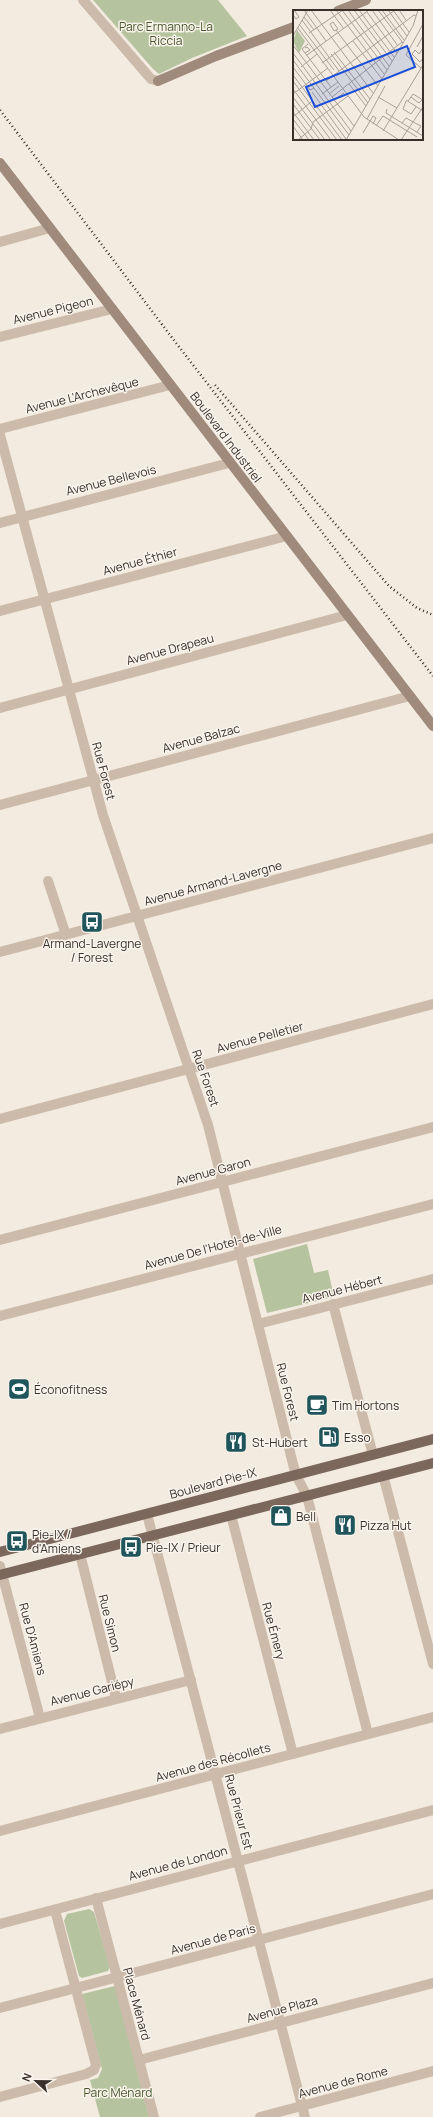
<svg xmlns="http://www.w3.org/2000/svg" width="433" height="2117" viewBox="0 0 433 2117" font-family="Manrope,sans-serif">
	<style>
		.green { fill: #b5c39f }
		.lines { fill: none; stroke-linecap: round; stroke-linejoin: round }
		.street { stroke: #ccbbab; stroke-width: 10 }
		.secondary { stroke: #9f8a7c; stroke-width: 10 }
		.primary { stroke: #7b675c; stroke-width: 10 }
		.rail { stroke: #39302a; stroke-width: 2.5; stroke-dasharray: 1 3; stroke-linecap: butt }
		.labels { text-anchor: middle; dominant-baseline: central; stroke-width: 3; stroke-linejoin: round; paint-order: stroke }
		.park-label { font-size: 12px; fill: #47582e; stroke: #faf4ec }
		.street-label { font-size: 12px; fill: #39302a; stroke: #faf4ec }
		.poi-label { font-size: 12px; fill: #39302a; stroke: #faf4ec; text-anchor: start }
		.inset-road { fill: none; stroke: #a9a097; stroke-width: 1 }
		.view { fill: #1d4ed8; fill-opacity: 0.15; stroke: #1d4ed8; stroke-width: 2 }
		.inset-edge { fill: none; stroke: #39302a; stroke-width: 2 }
	</style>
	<rect width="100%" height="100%" fill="#f3ebe0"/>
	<g class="green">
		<path d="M93,0h125l29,36 -55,22 -33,16 -6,-5z"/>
		<path d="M307,1244l7,29 14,-3 6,27 -67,16 -14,-54z"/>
		<path d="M89,1909l5,3 16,55 -2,4 -26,7 -3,-2 -15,-55 3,-7z"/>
		<path d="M115,1986l34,131h-49l-10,-37 8,-2 4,-9 -20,-75z"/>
	</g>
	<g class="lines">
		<g class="street">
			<path d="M83,0l68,79 7,2"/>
			<path d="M0,242l50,-14"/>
			<path d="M0,337l112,-28"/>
			<path d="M0,429l170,-44"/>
			<path d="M0,435l103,380 105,310 85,339 3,11 11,21 61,238"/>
			<path d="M0,523l229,-60"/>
			<path d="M0,611l287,-75"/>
			<path d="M0,708l347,-93"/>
			<path d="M0,805l410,-109"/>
			<path d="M48,881l18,54"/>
			<path d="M0,952l433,-114"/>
			<path d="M0,1119l433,-115"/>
			<path d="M0,1240l433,-113"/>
			<path d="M333,1304l40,151"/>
			<path d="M0,1316l433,-112"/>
			<path d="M258,1324l175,-45"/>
			<path d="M383,1475l50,189"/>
			<path d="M147,1514l158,603"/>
			<path d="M231,1515l62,239"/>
			<path d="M80,1554l36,144"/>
			<path d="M0,1566l40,152"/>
			<path d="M0,1729l191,-49"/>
			<path d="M0,1831l433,-114"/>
			<path d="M96,1898l58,219"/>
			<path d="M0,1924l433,-114"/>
			<path d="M0,2008l433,-114"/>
			<path d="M139,2060l294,-77"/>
			<path d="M0,2097l86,-23 8,-4 2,-5 -41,-155"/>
			<path d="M260,2117l173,-46"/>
		</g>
		<g class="secondary">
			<path d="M338,11l28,-11"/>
			<path d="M158,81l58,-25 78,-29"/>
			<path d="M0,163l433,563"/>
		</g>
		<g class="primary">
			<path d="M0,1552l433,-113"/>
			<path d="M0,1575l433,-112"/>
		</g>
		<g class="rail">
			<path d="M0,110l173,229 260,337"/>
			<path d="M215,385l174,201 28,22 16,7"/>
		</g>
	</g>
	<defs>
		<g id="bus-square" transform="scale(1.15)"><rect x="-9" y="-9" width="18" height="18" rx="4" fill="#1f555b" stroke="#faf4ec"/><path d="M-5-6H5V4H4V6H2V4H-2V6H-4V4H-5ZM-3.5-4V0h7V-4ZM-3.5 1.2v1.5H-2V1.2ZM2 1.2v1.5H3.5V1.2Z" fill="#fff"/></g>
		<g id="stadium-square" transform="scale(1.15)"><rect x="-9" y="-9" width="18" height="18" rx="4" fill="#1f555b" stroke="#faf4ec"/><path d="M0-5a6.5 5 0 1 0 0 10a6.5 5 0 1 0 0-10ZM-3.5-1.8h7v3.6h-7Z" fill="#fff"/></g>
		<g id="cafe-square" transform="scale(1.15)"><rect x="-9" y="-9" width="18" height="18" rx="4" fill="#1f555b" stroke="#faf4ec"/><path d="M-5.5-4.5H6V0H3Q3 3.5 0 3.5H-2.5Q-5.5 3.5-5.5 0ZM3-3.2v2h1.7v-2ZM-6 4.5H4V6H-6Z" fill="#fff"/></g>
		<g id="fuel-square" transform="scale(1.15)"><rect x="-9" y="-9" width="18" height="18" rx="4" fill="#1f555b" stroke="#faf4ec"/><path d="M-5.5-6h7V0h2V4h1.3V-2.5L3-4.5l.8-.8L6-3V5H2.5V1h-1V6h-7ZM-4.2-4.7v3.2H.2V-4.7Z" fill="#fff"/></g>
		<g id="restaurant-square" transform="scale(1.15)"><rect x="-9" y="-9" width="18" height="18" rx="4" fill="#1f555b" stroke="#faf4ec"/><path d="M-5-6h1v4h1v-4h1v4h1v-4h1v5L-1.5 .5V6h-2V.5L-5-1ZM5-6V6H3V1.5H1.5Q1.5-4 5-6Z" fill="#fff"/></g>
		<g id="shop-square" transform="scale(1.15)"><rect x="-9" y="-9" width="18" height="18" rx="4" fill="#1f555b" stroke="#faf4ec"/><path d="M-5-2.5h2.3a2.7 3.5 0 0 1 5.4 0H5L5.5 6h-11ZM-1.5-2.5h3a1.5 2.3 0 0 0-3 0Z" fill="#fff"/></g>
	</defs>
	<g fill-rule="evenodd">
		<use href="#bus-square" x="92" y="922"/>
		<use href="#stadium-square" x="19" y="1389"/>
		<use href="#cafe-square" x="317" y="1405"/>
		<use href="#fuel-square" x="329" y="1437"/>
		<use href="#restaurant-square" x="236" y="1442"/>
		<use href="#shop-square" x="281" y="1516"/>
		<use href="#restaurant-square" x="345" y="1525"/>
		<use href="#bus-square" x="17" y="1541"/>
		<use href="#bus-square" x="131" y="1547"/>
	</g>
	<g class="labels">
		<g class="park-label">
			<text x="166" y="26">Parc Ermanno-La<tspan x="166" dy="14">Riccia</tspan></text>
			<text x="118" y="2092">Parc Ménard</text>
		</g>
		<g class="street-label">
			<text transform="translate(53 310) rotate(-14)">Avenue Pigeon</text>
			<text transform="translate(82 395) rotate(-14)">Avenue L'Archevêque</text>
			<text transform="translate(226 437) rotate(53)">Boulevard Industriel</text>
			<text transform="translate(111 480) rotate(-14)">Avenue Bellevois</text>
			<text transform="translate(140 561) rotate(-15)">Avenue Éthier</text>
			<text transform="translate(170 649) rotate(-15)">Avenue Drapeau</text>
			<text transform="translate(201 738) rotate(-15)">Avenue Balzac</text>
			<text transform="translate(104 771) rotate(75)">Rue Forest</text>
			<text transform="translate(213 883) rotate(-15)">Avenue Armand-Lavergne</text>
			<text transform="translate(260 1037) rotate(-15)">Avenue Pelletier</text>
			<text transform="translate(206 1078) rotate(71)">Rue Forest</text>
			<text transform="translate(213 1171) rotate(-15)">Avenue Garon</text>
			<text transform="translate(213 1247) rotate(-15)">Avenue De l'Hotel-de-Ville</text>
			<text transform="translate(342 1289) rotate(-14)">Avenue Hébert</text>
			<text transform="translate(288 1392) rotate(76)">Rue Forest</text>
			<text transform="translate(213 1483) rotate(-15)">Boulevard Pie-IX</text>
			<text transform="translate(110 1623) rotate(76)">Rue Simon</text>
			<text transform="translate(274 1631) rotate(75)">Rue Émery</text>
			<text transform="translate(33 1639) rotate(75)">Rue D'Amiens</text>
			<text transform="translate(92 1691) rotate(-14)">Avenue Gariépy</text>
			<text transform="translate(213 1762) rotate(-15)">Avenue des Récollets</text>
			<text transform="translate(239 1812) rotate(75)">Rue Prieur Est</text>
			<text transform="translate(178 1863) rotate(-15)">Avenue de London</text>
			<text transform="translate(213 1939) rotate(-15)">Avenue de Paris</text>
			<text transform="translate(137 2004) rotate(75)">Place Ménard</text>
			<text transform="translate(282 2009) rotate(-15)">Avenue Plaza</text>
			<text transform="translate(343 2082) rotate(-15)">Avenue de Rome</text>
		</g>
		<g class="poi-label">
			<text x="92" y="943" text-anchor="middle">Armand-Lavergne<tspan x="92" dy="14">/ Forest</tspan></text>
			<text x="34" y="1389">Éconofitness</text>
			<text x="332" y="1405">Tim Hortons</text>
			<text x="344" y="1437">Esso</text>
			<text x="252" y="1442">St-Hubert</text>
			<text x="296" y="1516">Bell</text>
			<text x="360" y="1525">Pizza Hut</text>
			<text x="32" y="1534">Pie-IX /<tspan x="32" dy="14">d'Amiens</tspan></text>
			<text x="146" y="1547">Pie-IX / Prieur</text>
		</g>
	</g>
	<g transform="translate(293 10)">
		<rect width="130" height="130" fill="#f3ebe0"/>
		<path d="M4,20l8,11 -6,12 -6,-12z" fill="#b5c39f"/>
		<path class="inset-road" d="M11,0l22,31M18,0l62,83M37,0l14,19M43,0l48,64M49,0l45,60M55,0l41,56M61,0l38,51M66,0l35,47M79,0l26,36M85,0l25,33M89,0l22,30M95,0l19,26M100,0l16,22M106,0l7,10M74,2l30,41M0,5l3,4 3,-2 -5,-7M11,7l10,13M9,10l37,51M6,14l35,46M4,17l67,90 35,23M43,20l-2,1 -4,-7 3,-2 5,7 -2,1 42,56M16,23l34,-23M0,26l15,-26M60,31l29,38M15,34l-6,5 29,38M0,35l61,81M124,37l6,-11M12,38l2,-1 3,3 -5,3M130,38l-4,6 -4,-4 -3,4 8,8 3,-4M41,42l36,47M0,43l58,78M38,44l37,49M14,45l62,-45M0,50l56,75M29,53l73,-53M0,57l17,23 4,-2M8,57l16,-13M128,58l-15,-13 17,-31M0,65l49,65M0,71l44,59M33,71l88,-66 2,1M56,74l17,22M0,79l38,51M19,82l34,47M0,84l35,-26M29,84l16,-12M36,84l10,-8M0,87l32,43M39,87l70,-55M85,87l19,11M118,87l8,6 4,-4M41,90l10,-7M113,90l17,11M113,91l-3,8 8,5 5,-7M115,91l5,-7 10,6M0,94l27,36M94,99l-1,4 37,23M0,102l21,28M0,107l18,-15M0,109l16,21M74,109l18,-33M109,113l4,-5 11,6 4,2 -4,6M0,116l10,14M83,116l7,-10 34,21M90,121l40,-66M70,123l10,-17 3,2 -3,6M5,130l13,-11 2,-7 35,-26M53,130l67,-114 5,-16M108,130l22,-33"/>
		<path class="view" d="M114,36l8,21 -100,40 -9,-20z"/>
		<rect width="130" height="130" class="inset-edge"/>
	</g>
	<g transform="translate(36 2081) rotate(292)" stroke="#faf4ec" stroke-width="3" paint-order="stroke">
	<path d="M0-3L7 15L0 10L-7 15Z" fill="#39302a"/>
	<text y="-6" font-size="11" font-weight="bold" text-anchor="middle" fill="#39302a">N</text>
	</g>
</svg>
